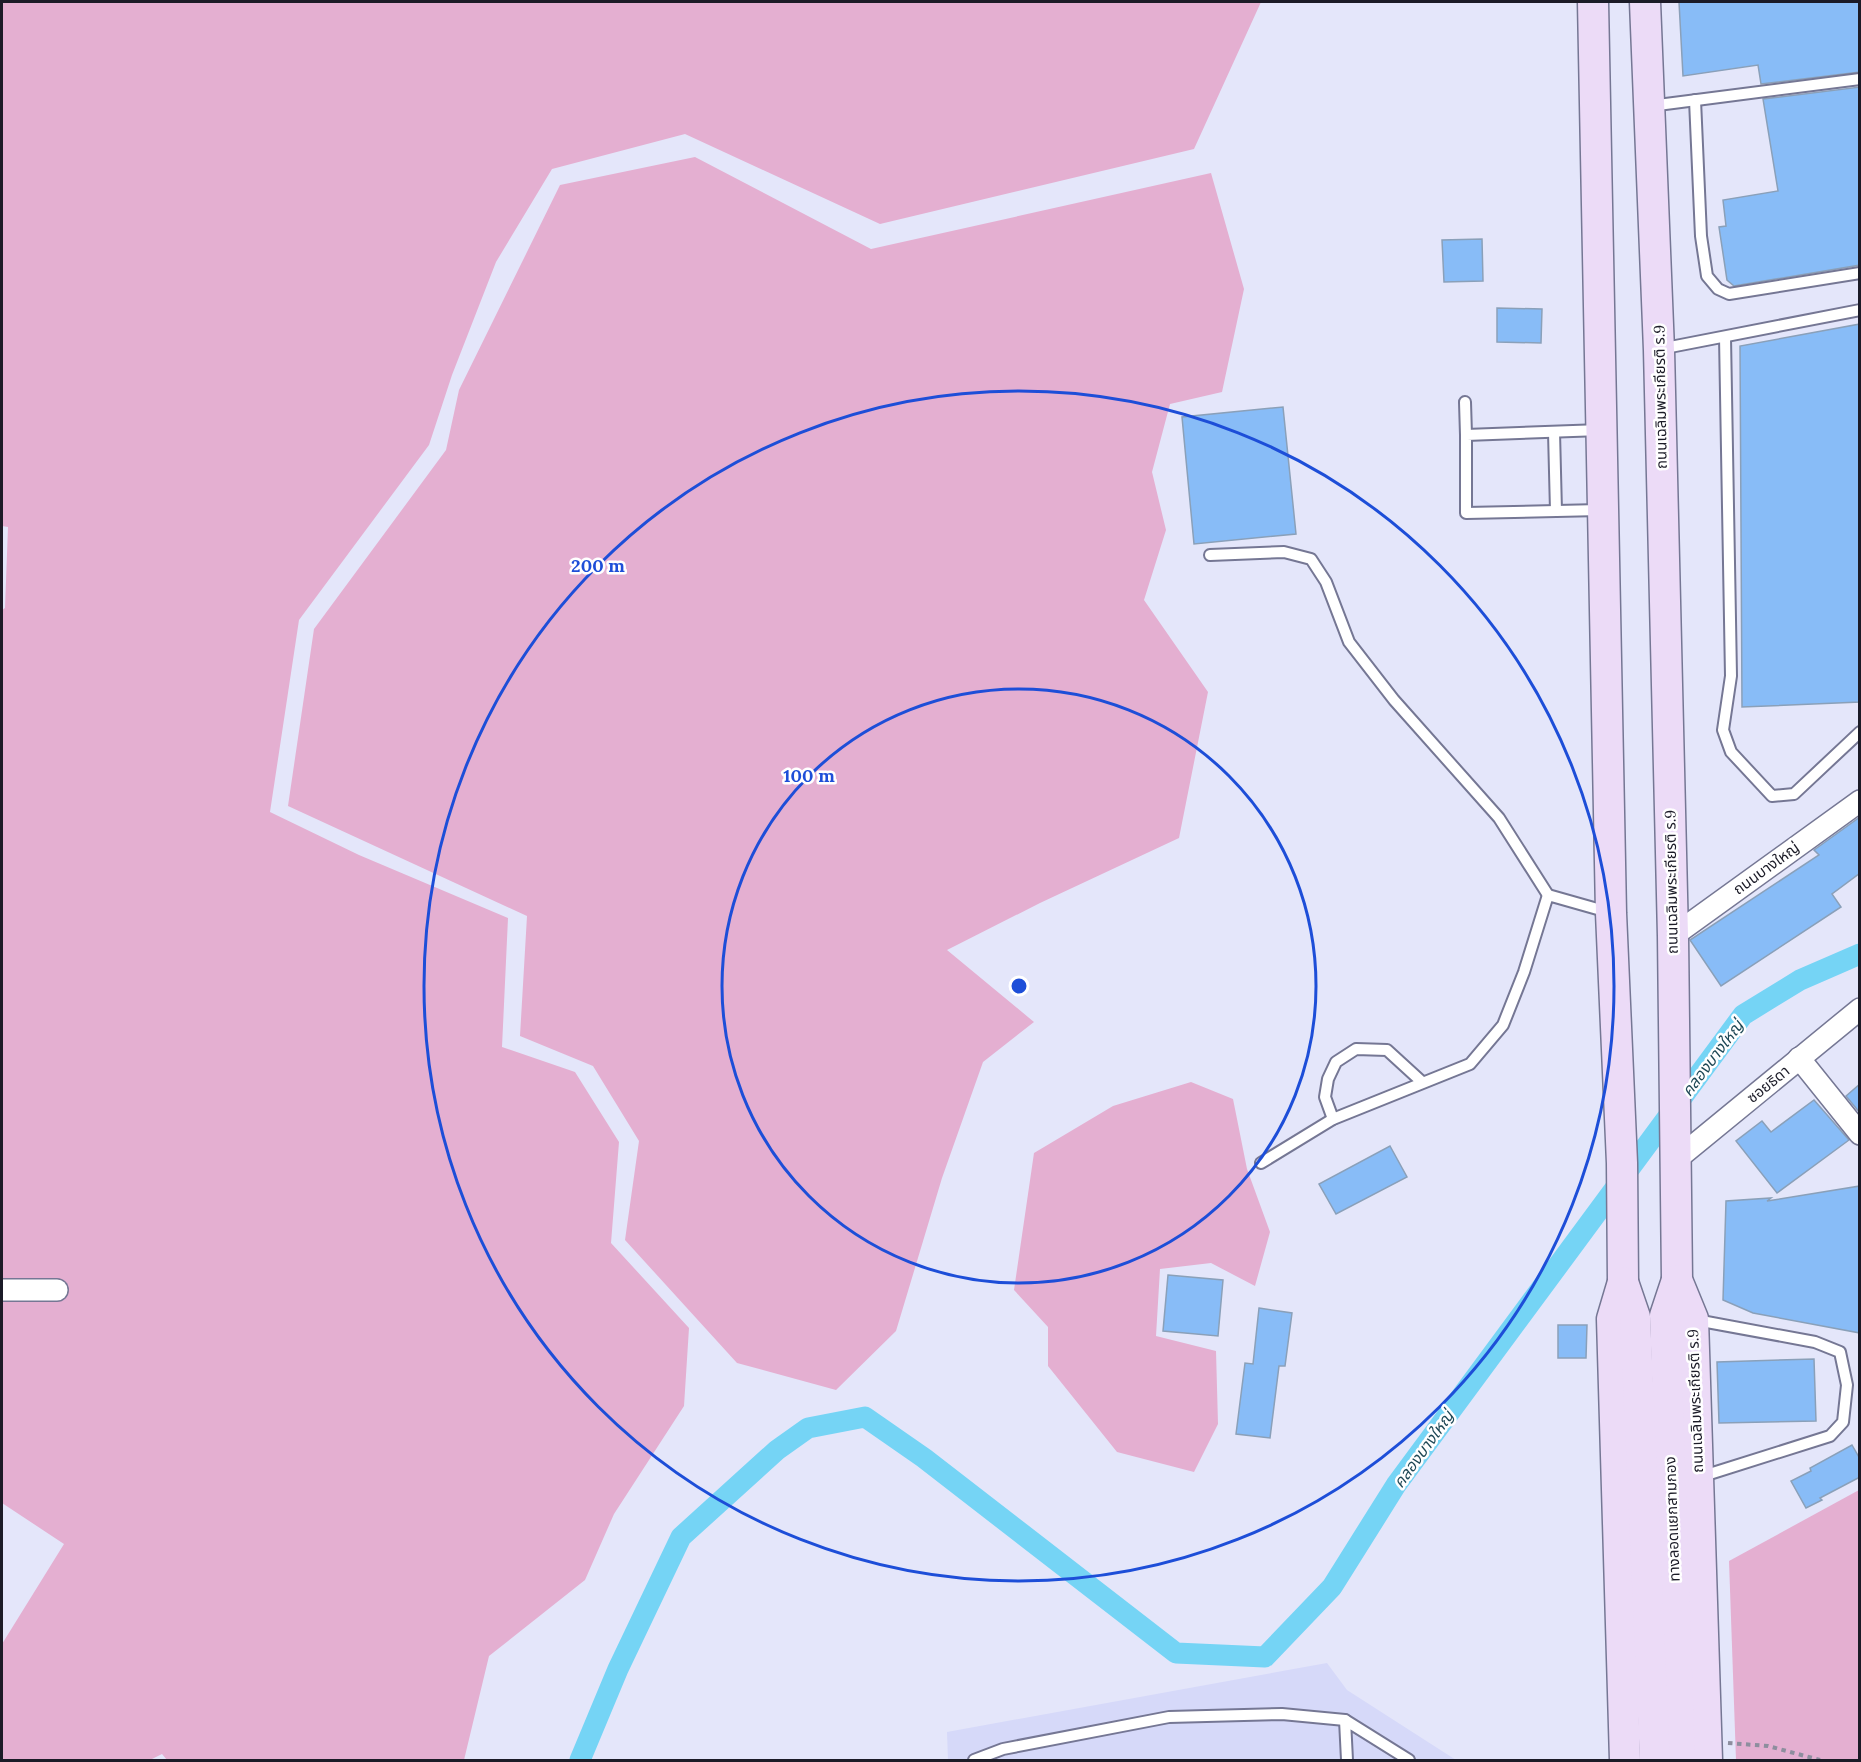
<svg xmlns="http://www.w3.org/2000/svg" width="1861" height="1762" viewBox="0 0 1861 1762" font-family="Lora,'Noto Sans Thai',serif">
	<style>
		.built { fill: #d6d9f9 }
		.green { fill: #e4afd1 }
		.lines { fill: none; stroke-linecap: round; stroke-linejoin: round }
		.canal { stroke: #75d4f5; stroke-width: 21 }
		.building { fill: #88bcf7; stroke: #8aa0b9; stroke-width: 1.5 }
		.service-casing { stroke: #757794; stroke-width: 14 }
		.minor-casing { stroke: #757794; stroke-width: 24 }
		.secondary-casing { stroke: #757794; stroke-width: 33 }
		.path { stroke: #8d8e9e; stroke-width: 4; stroke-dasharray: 4.5 4.5; stroke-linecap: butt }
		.service { stroke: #fff; stroke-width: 10 }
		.minor { stroke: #fff; stroke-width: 21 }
		.secondary { stroke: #ecdbf7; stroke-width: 30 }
		.ring { fill: none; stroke: #1d4ed8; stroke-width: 3 }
		.labels { text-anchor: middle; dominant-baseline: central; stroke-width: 5; stroke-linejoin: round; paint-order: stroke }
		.street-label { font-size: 15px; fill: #1b1b27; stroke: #fff }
		.water-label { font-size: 16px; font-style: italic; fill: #1e4856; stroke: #fff }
		.centre { fill: #1d4ed8; stroke: #fff; stroke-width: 3 }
		.ring-label { font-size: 18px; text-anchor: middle; font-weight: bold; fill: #1d4ed8; stroke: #fff; stroke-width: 5; stroke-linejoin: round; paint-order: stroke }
	</style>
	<rect width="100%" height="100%" fill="#e4e6fa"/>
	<path class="built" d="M1327,1663l20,27 109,70h-508l-1,-28z"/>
	<g class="green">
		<path d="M2,2h1259l-67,147 -314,75 -195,-90 -133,35 -56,93 -44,113 -23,70 -130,175 -29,192 89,43 149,63 -6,129 73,25 44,70 -8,101 78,85 -5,78 -70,108 -29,66 -96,76 -25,104h-297l-5,-6 -12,6h-148v-116l62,-100 -62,-41v-893l3,-2 3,-81 -6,-1z"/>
		<path d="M695,157l176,92 340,-76 33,116 -22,103 -52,12 -18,68 14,58 -22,70 64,92 -29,146 -139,65 -93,47 87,72 -51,40 -41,116 -46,153 -60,59 -99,-27 -112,-123 14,-99 -46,-75 -73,-30 7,-120 -239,-110 26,-177 132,-179 13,-60 101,-205z"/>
		<path d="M1191,1082l42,17 14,70 23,63 -15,54 -44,-23 -51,6 -4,67 60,15 2,73 -24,48 -77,-20 -69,-86v-39l-34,-37 20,-137 79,-47z"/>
		<path d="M1859,1490v270h-123l-7,-199z"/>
	</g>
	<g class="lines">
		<path class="canal" d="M580,1760l38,-91 63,-132 96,-87 31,-22 57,-11 59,41 252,195 89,4 67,-70 64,-102 347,-470 57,-35 60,-26"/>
	</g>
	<g class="building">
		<path d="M1679,2h181v70l-99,12 -3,-19 -75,11z"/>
		<path d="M1860,87v178l-126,21 -7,-6 -8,-53 7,-1 -3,-26 55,-9 -15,-92z"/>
		<path d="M1482,239l1,42 -39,1 -2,-42z"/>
		<path d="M1497,308l45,1 -1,34 -44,-1z"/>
		<path d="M1860,324v378l-118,5 -2,-361z"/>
		<path d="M1283,407l13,127 -102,10 -12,-127z"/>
		<path d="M1860,817v56l-28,21 9,13 -120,79 -31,-46 129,-85 -5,-5z"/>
		<path d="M1860,1084v29l-14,-17z"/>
		<path d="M1814,1100l35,40 -72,53 -41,-52 26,-20 9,11z"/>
		<path d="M1390,1146l17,31 -71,37 -17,-30z"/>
		<path d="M1860,1186v147l-107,-20 -30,-13 3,-99 45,-3 -4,3z"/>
		<path d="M1168,1275l55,5 -5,56 -55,-5z"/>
		<path d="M1259,1308l33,5 -7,53h-6l-9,72 -34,-4 9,-71 8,1z"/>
		<path d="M1558,1325h29l-1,33h-28z"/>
		<path d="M1814,1359l2,62 -97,2 -2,-61z"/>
		<path d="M1852,1445l8,14v18l-40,21 2,2 -16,8 -15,-27 20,-10 -1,-3z"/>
	</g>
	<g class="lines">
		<g class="service-casing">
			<g id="service">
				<path d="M1695,100l6,136 6,40 11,13 11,5 131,-21"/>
				<path d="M1650,106l210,-27"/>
				<path d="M1725,337l6,339 -8,54 8,22 41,44 22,-2 66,-62"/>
				<path d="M1660,349l200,-39"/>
				<path d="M1465,402l1,33"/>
				<path d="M1554,432l2,79"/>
				<path d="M1600,510l-134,3v-78l135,-5"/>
				<path d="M1210,555l74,-3 27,7 15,23 23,60 45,58 105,118 49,77"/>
				<path d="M1333,1119l-8,-22 3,-18 8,-17 20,-13 31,1 35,32"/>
				<path d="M1261,1163l72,-44 137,-55 33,-39 21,-53 24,-77 60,17"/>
				<path d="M1696,1320l119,22 25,10 7,33 -4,37 -13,14 -130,41"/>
				<path d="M974,1760l29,-11 166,-32 113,-3 63,6"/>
				<path d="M1347,1760l-2,-40 64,40"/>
			</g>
		</g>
		<g class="minor-casing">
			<g id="minor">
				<path d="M1673,936l187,-135"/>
				<path d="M1799,1058l61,76"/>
				<path d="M1677,1159l183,-150"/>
				<path d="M2,1290h55"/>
			</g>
		</g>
		<g class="secondary-casing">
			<g id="secondary">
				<path d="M1593,2l18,911 11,250 1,119 -11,37 13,441"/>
				<path d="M1645,2l14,348 14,586 4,344 16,39 14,441"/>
				<path d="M1677,1280l-12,36 15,444"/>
				<path d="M1623,1282l12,35 20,443"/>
			</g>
		</g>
		<path class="path" d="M1728,1743l40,3 52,14"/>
		<use href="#service" class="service"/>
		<use href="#minor" class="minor"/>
		<use href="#secondary" class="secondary"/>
	</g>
	<g class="ring">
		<circle cx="1019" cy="986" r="297"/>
		<circle cx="1019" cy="986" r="595"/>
	</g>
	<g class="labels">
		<g class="street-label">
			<text transform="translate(1660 397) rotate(-91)">ถนนเฉลิมพระเกียรติ ร.9</text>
			<text transform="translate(1766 868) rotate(-36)">ถนนบางใหญ่</text>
			<text transform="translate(1671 882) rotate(-91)">ถนนเฉลิมพระเกียรติ ร.9</text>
			<text transform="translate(1768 1084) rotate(-39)">ซอยธิดา</text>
			<text transform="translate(1695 1401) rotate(-92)">ถนนเฉลิมพระเกียรติ ร.9</text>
			<text transform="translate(1672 1519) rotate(-92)">ทางลอดแยกสามกอง</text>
		</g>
		<g class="water-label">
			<text transform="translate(1712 1058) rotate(-53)">คลองบางใหญ่</text>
			<text transform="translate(1423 1449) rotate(-54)">คลองบางใหญ่</text>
		</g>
	</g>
	<circle cx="1019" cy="986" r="9" class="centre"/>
	<g class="ring-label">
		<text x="598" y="572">200 m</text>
		<text x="809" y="782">100 m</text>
	</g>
	<rect width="1861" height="1762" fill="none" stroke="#1b1b27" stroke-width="6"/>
</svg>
